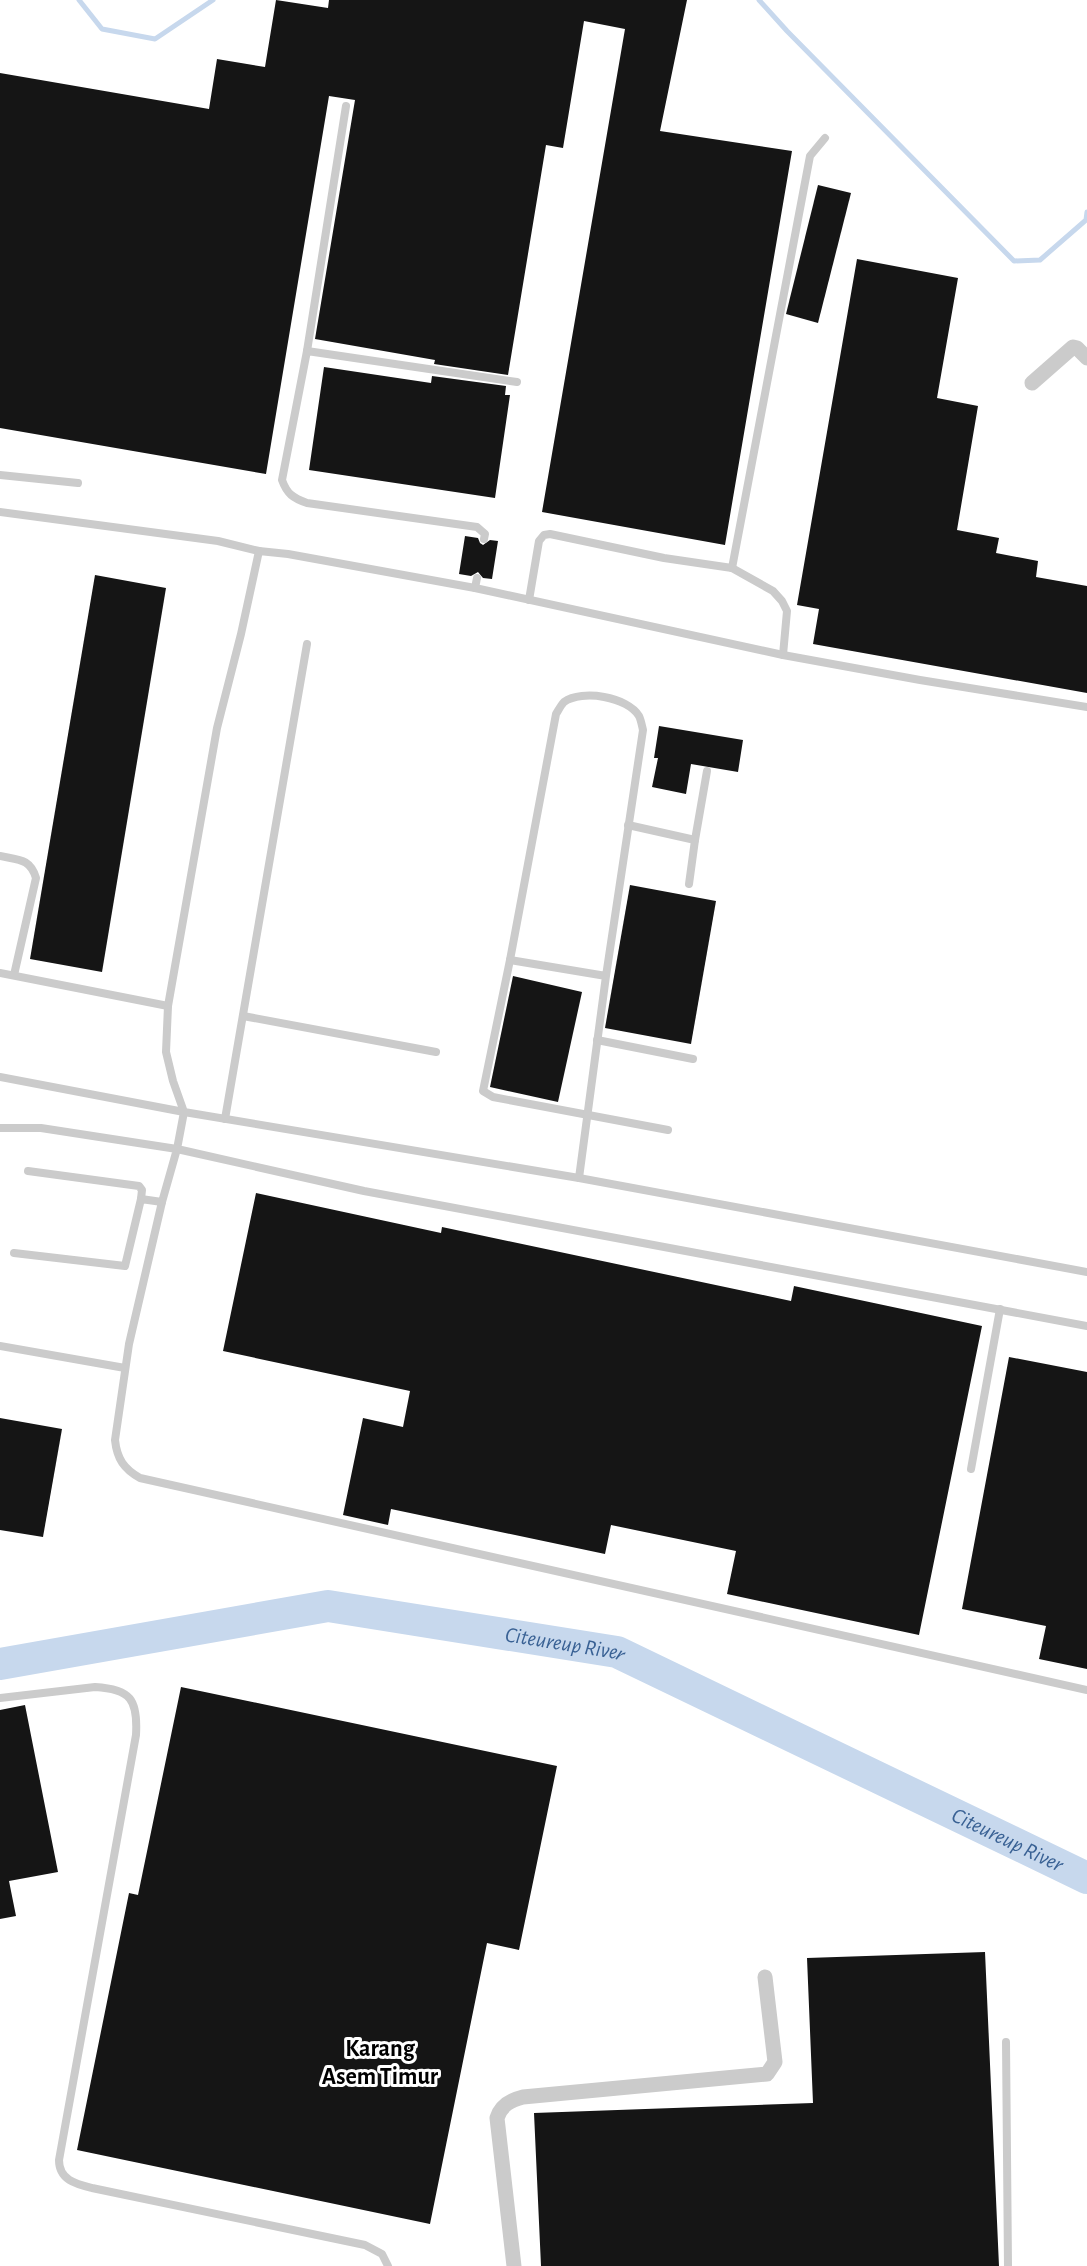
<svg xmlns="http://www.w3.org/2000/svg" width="1087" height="2266" viewBox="0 0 1087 2266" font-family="'Alegreya Sans',sans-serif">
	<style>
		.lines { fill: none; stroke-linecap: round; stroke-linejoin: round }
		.stream { stroke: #c7d8ed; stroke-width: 5 }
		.river { stroke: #c7d8ed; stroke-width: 32 }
		.building { fill: #151515 }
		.lane { stroke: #cbcbcb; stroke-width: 8 }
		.street { stroke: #cbcbcb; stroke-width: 15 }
		.labels { text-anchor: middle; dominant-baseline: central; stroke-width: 6; stroke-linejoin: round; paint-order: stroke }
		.water-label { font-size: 22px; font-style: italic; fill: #396194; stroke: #fff }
		.quarter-label { font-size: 24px; font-weight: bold; fill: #000; stroke: #fff }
	</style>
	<rect width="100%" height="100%" fill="#fff"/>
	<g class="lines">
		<g class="stream">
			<path d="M79,0l23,29 53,10 58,-39"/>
			<path d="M759,0l28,31 227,230 26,-1 46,-40 1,-8"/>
		</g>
		<path class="river" id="s1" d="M0,1664l328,-58 289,46 470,226"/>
	</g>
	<g class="building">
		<path d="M276,0l52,8 1,-8h358l-27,131 132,20 -67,394 -183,-33 83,-483 -41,-8 -21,127 -17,-3 -38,230 -74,-11 1,-4 -120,-21 40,-239 -26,-4 -63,378 -266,-46v-355l209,36 8,-50 48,8z"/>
		<path d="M818,185l33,8 -33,130 -32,-9z"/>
		<path d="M857,259l101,19 -21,120 41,8 -21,124 42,8 -3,15 42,8 -2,16 51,9v107l-274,-49 6,-35 -22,-4z"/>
		<path d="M324,367l107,16 1,-7 74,10 -1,9h5l-15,103 -186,-28z"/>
		<path d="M465,536l13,2 2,5 3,2 7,-5 8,1 -6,38 -9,-1 -5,-6 -7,4 -12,-2z"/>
		<path d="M95,575l71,13 -64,384 -72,-13z"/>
		<path d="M659,726l84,14 -5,32 -47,-8 -5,30 -34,-7 6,-29h-4z"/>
		<path d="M630,885l86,16 -25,143 -86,-16z"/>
		<path d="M513,976l69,16 -24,110 -68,-15z"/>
		<path d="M256,1193l185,40 1,-6 349,74 3,-15 188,40 -63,309 -192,-41 9,-43 -125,-26 -6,29 -214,-45 -3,16 -45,-10 20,-97 40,9 7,-36 -187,-40z"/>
		<path d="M1009,1357l78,15v297l-48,-10 7,-33 -84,-17z"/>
		<path d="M0,1418l62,11 -19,108 -43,-7z"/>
		<path d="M181,1687l376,79 -38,184 -32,-7 -57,281 -353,-74 52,-257 9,2z"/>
		<path d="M25,1705l33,167 -49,9 7,35 -16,3v-209z"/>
		<path d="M985,1952l14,314h-458l-7,-153 279,-10 -6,-145z"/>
	</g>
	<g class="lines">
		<g class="lane">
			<path d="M307,351l39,-245"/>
			<path d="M0,475l78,8"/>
			<path d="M0,512l218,29 41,10"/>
			<path d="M484,539l1,-5 -8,-7 -170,-24c-14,-5 -20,-9 -25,-23l25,-129 210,31"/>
			<path d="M732,568l78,-412 15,-18"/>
			<path d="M475,588l2,-10"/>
			<path d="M529,600l10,-59 5,-6 6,-1 114,24 68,10 41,23 9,10 5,10 -4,44"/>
			<path d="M1087,707l-167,-27 -137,-25 -308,-67 -187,-34 -29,-3 -18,83 -24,94 -49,278 -2,46 7,29 11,31 395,66 508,94"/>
			<path d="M628,825l67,15 -6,44"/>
			<path d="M695,840l12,-69"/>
			<path d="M0,856c18,4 30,2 36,22l-22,97"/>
			<path d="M510,960l-27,131 10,6 175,33"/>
			<path d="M0,973l168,33"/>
			<path d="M243,1016l193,36"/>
			<path d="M597,1040l96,19"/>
			<path d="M0,1077l184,35 -7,37 187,42 723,135"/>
			<path d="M225,1119l82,-475"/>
			<path d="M0,1128h41l136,21 -15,53 -33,142 -14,96c2,19 9,29 25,38l947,212"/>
			<path d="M28,1171l111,15 3,4 -1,9"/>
			<path d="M579,1178l27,-202 37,-246c-1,-4 -2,-10 -4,-14 -11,-19 -57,-27 -75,-14 -3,3 -6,9 -8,12l-46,246 96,16"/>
			<path d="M14,1253l111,13 16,-67 21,3"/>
			<path d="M0,1346l125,22"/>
			<path d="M971,1469l29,-160"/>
			<path d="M0,1698l95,-11c36,2 43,13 41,48l-77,425c0,20 17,24 33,28l273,57 17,9 6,12"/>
			<path d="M1006,2042l2,224"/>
		</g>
		<g class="street">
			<path d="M1032,383l41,-36 4,1 10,10"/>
			<path d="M514,2266l-17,-148c4,-13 14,-18 26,-21l244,-23 8,-12 -10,-85"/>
		</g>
	</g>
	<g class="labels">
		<g class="water-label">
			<text stroke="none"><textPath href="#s1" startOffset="573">Citeureup River</textPath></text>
			<text stroke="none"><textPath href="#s1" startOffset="1059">Citeureup River</textPath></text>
		</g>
		<g class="quarter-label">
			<text x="380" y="2049">Karang<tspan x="380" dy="28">Asem Timur</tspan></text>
		</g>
	</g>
</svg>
